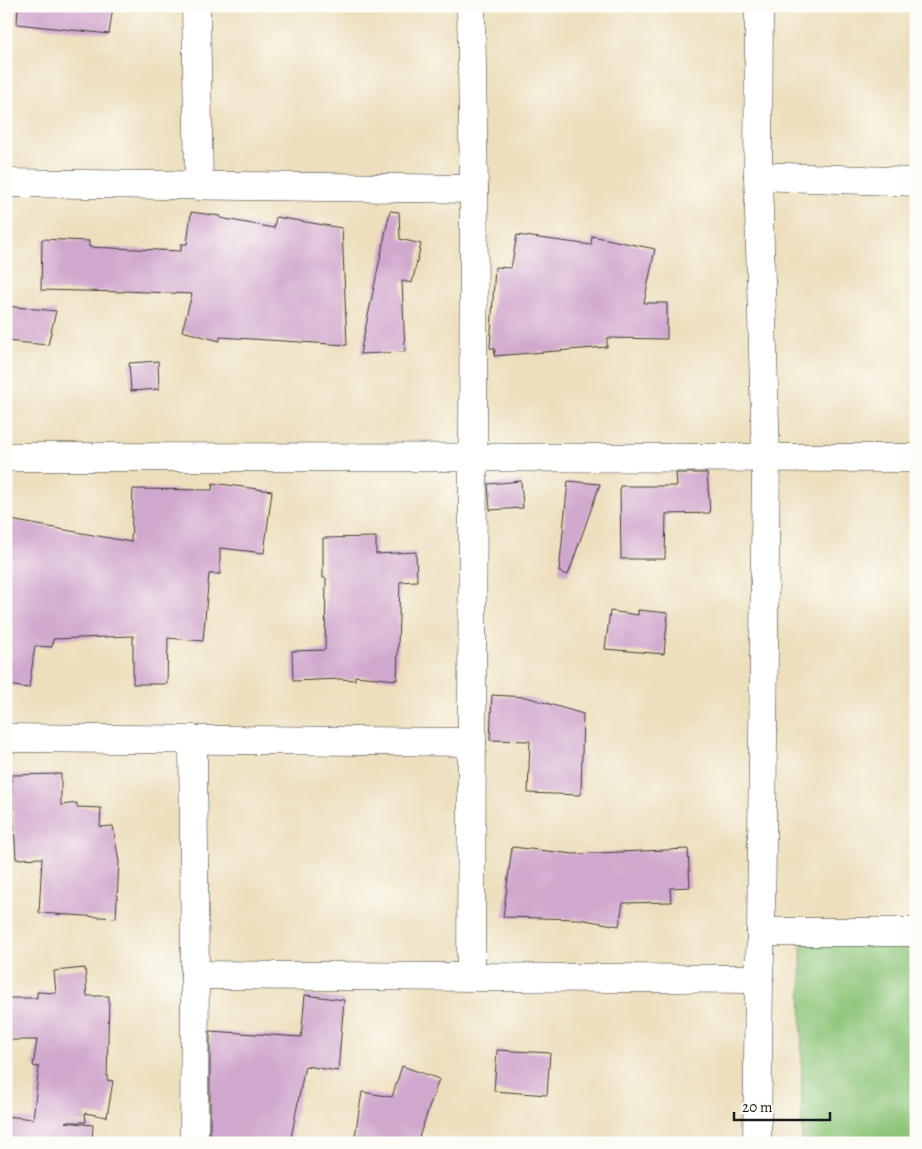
<svg xmlns="http://www.w3.org/2000/svg" width="922" height="1149" viewBox="0 0 922 1149" font-family="Alegreya,serif">
	<style>
		.green { fill: #8cc578; stroke: #54704a }
		.building { fill: #d1a8cd }
		.lines { fill: none; stroke-linecap: round; stroke-linejoin: round }
		.street-casing { stroke: #3b3934; stroke-width: 29 }
		.street { stroke: #fff; stroke-width: 28 }
	</style>
	<rect width="100%" height="100%" fill="#fdfcf7"/>
	<filter id="ink" filterUnits="userSpaceOnUse"><feTurbulence type="fractalNoise" baseFrequency=".02" numOctaves="2"/><feDisplacementMap in="SourceGraphic" scale="10" xChannelSelector="R" yChannelSelector="G"/><feConvolveMatrix kernelMatrix="1 2 1 2 8 2 1 2 1" color-interpolation-filters="sRGB"/></filter>
	<filter id="wash" filterUnits="userSpaceOnUse"><feTurbulence type="fractalNoise" baseFrequency=".0096" numOctaves="4" result="noise"/><feDisplacementMap in="SourceGraphic" scale="20" xChannelSelector="R" yChannelSelector="G"/><feGaussianBlur stdDeviation="1.12" result="paint"/><feColorMatrix in="noise" values="0 0 0 0 0 0 0 0 0 0 0 0 0 0 0 0 0 1.4 0 .05"/><feComposite in="paint" operator="in"/></filter>
	<g filter="url(#wash)">
		<rect width="100%" height="100%" fill="#eddfbd"/>
		<path class="green" d="M801,936h115v207h-114z"/>
		<g id="blocks">
			<g class="building">
				<path d="M18,6h95l-4,28 -92,-10z"/>
				<path d="M390,211l9,1 1,27 21,5 -9,39 -10,-2 3,71 -45,2z"/>
				<path d="M191,212l29,4v2l54,10 2,-11 66,11 5,117 -127,-8v4l-38,-10 10,-37 -68,-3v1l-83,-2 1,-51 47,2v6l92,4v-7h6z"/>
				<path d="M517,235l74,10 1,-9 63,13 -11,54h23v36l-60,-1v9l-113,9 1,-7 -5,-1 5,-81 16,1z"/>
				<path d="M6,306l50,5 -8,34 -42,-4z"/>
				<path d="M158,361l1,28 -28,2 -2,-28z"/>
				<path d="M676,473h31l3,40 -44,1 -1,45h-44l-1,-73h57z"/>
				<path d="M521,481l2,27 -33,2 -2,-26z"/>
				<path d="M568,481l32,3 -32,91 -9,-3z"/>
				<path d="M213,483l59,8 -8,62 -44,-5v26h-11l-6,67 -35,-3 -1,46h-34v-48l-80,3 -1,8 -17,-1 -6,42 -23,-3v-147l5,-18 120,22 2,-53 79,1z"/>
				<path d="M376,537v17l40,-2 1,29 -17,1 -3,98 -42,-4v4l-15,-1 -47,2 -1,-30 33,-1 1,-72h-3v-40z"/>
				<path d="M638,610l30,3 -4,41 -59,-5 5,-38 28,4z"/>
				<path d="M492,695l34,2 57,17 -2,81 -53,-2 2,-52 -40,-1z"/>
				<path d="M61,774v31l16,-2v4l24,1 -1,19 13,-1 6,36 -3,56 -77,-5 3,-55 -26,1 -5,-84z"/>
				<path d="M512,847l62,7 114,-5 2,38 -20,1 1,14 -48,1 -4,23 -40,-7 -76,-2z"/>
				<path d="M85,968l2,28h22l-2,84 6,1 -6,36 -22,-4 1,9h-21l28,3 -1,18h-86v-27l27,3 6,-52 -6,-1 4,-26h-31v-42h31v-6l19,1 -2,-22z"/>
				<path d="M305,995l39,5 -6,71 -33,-5 -15,77h-80v-112l91,6z"/>
				<path d="M497,1050l53,3 -3,42 -53,-4z"/>
				<path d="M402,1066l37,13 -22,64h-63l8,-51 30,5z"/>
			</g>
		</g>
	</g>
	<g filter="url(#ink)">
		<use href="#blocks" fill-opacity="0" stroke="#3b3934" stroke-width="1"/>
		<g class="lines">
			<g class="street-casing">
				<g id="street">
					<path d="M196,6l3,180"/>
					<path d="M471,6l3,183 -3,787"/>
					<path d="M758,176l158,6"/>
					<path d="M6,183l468,6"/>
					<path d="M6,457l910,1"/>
					<path d="M6,738l466,4"/>
					<path d="M193,739l2,236 -1,168"/>
					<path d="M761,932h155"/>
					<path d="M195,975l564,4"/>
					<path d="M757,1143l2,-164 2,-47 5,-474 -8,-282 1,-170"/>
				</g>
			</g>
			<use href="#street" class="street"/>
		</g>
	</g>
	<rect width="922" height="1149" fill="none" stroke="#fdfcf7" stroke-width="25"/>
	<path d="M734 1112v8h96v-8" fill="none" stroke="#1c1c1c" stroke-width="2.5"/>
	<text x="742" y="1112" font-size="15" fill="#1c1c1c" stroke="#fdfcf7" stroke-width="4" paint-order="stroke">20 m</text>
</svg>
